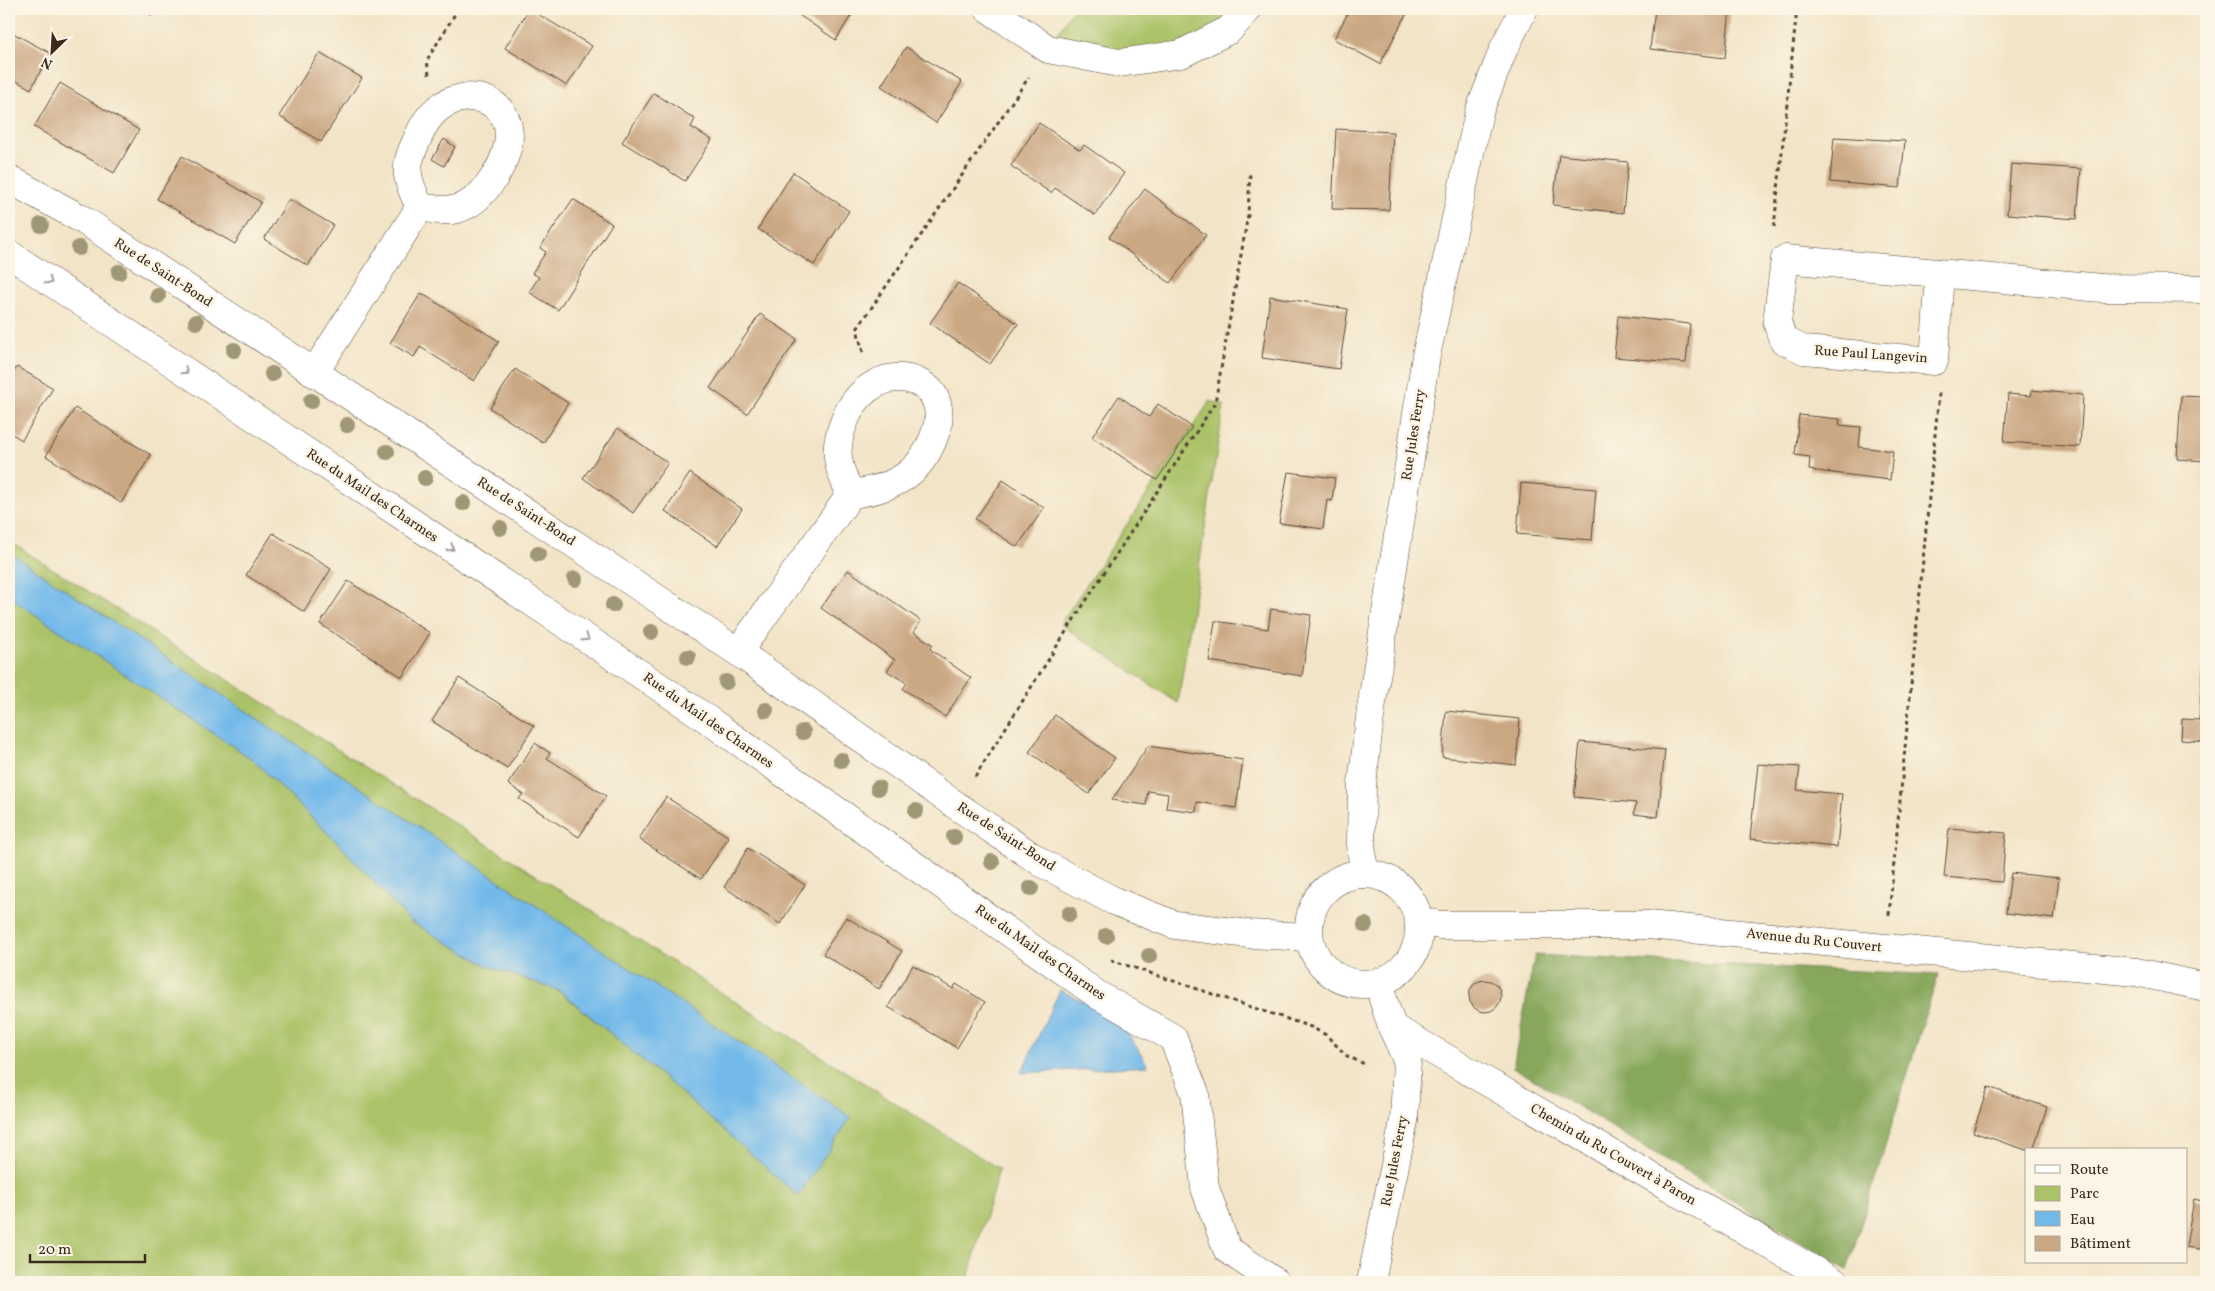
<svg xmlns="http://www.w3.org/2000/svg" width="2215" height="1291" viewBox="0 0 2215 1291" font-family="Vollkorn,serif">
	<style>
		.green { fill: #aac268; stroke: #727643 }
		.forest { fill: #87a85c; stroke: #61693d }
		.water { fill: #72b9ea; stroke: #567284 }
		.building { fill: #cba884 }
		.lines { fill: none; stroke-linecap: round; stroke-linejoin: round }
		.minor-casing { stroke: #564637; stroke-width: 29 }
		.path { stroke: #564637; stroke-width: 3; stroke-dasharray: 4 4; stroke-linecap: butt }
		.minor { stroke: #fff; stroke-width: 28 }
		.tree { fill: #a09776 }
		.oneway { stroke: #a79f9a }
		.labels { text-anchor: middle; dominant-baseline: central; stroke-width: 5; stroke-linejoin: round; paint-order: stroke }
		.street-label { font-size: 14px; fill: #3b2a1e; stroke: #fcf5e5 }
	</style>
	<rect width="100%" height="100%" fill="#fcf5e5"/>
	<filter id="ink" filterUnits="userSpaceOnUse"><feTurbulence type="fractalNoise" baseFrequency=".02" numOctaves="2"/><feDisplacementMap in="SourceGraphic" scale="10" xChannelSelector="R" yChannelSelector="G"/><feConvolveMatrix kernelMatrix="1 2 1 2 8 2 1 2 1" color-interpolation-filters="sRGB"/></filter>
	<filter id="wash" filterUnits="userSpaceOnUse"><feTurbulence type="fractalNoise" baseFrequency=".0096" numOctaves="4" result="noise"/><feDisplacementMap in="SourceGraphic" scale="20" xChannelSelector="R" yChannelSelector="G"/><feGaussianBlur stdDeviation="1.12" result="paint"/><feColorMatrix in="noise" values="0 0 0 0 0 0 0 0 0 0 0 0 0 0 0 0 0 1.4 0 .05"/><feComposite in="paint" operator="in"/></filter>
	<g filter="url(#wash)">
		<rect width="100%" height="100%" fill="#f2e4c7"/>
		<g class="green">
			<path d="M1073,9h175l-67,45 -133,-5z"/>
			<path d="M1210,401l14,4 -46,298 -118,-79z"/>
			<path d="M9,541l990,628 -32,113h-958v-685l243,162 90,88 68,74 78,45 71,25 116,96 175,30 -841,-565z"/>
		</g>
		<path class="forest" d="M1535,955l403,20 -91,295 -334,-203z"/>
		<g class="water">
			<path d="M9,552l842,565 -53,79 -123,-109 -115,-96 -72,-25 -78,-45 -68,-74 -90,-88 -243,-162z"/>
			<path d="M1060,990l59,29 29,47 -127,7z"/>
		</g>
		<g id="blocks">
			<g class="building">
				<path d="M141,9h14l-4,6z"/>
				<path d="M529,9l63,37 -25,40 -62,-38z"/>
				<path d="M790,9h65l-19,31z"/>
				<path d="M1350,9h59l-29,55 -46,-25z"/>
				<path d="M1655,9h75l-5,49 -75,-9z"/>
				<path d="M9,31l41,22 -19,36 -22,-12z"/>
				<path d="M906,47l56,35 -26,41 -55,-37z"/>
				<path d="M319,53l43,25 -41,64 -42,-26z"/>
				<path d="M60,83l79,47 -25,43 -80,-46z"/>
				<path d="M654,93l41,26 -4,8 21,13 -27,41 -63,-39z"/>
				<path d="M1039,123l41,27 4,-5 40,28 -29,42 -40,-27 -4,5 -40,-27z"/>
				<path d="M1336,129l57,3 -4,78 -57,-1z"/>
				<path d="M1834,137l71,4 -5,47 -70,-6z"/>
				<path d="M444,139l11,8 -11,19 -12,-7z"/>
				<path d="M1559,155l69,7 -5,51 -70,-8z"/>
				<path d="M182,156l79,46 -26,42 -78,-45z"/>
				<path d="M2011,164l70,5 -4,50 -70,-5z"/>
				<path d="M793,172l56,39 -35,54 -56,-36z"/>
				<path d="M1145,189l61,46 -36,48 -61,-46z"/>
				<path d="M289,199l44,26 -25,41 -44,-27z"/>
				<path d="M573,199l39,25 -54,86 -29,-18 10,-15 -7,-4 14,-21 -6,-4z"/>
				<path d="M958,283l60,41 -28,40 -60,-41z"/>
				<path d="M421,293l78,48 -25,40 -54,-34 -6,10 -24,-14z"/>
				<path d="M1270,296l78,13 -9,60 -77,-11z"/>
				<path d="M760,314l37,25 -50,75 -37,-26z"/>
				<path d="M1618,316l72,8 -4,39 -72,-6z"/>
				<path d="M17,367l36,21 -31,52 -13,-8v-52z"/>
				<path d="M515,369l53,34 -25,40 -53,-35z"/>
				<path d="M2032,390l51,5 -3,52 -76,-5 4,-48 23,2z"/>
				<path d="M1119,396l30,21 9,-13 34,23 -35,53 -65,-43z"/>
				<path d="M2181,396l25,1v64l-29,-2z"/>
				<path d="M75,408l76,47 -30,48 -75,-47z"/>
				<path d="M1799,415l41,4 -1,6 22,2 -2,20 34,4 -3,29 -81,-10 1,-13 -15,-2z"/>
				<path d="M618,428l50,35 -35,50 -50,-35z"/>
				<path d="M1288,472l47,6 -3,23 -5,-1 -4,29 -44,-6z"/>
				<path d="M690,473l52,36 -25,37 -52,-35z"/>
				<path d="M1003,480l41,28 -27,39 -42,-28z"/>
				<path d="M1521,483l75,6 -4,51 -75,-6z"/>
				<path d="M273,533l58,36 -27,43 -58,-37z"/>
				<path d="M848,570l73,51 -7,11 19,13 -3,4 41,29 -26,39 -42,-28 4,-6 -20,-12 8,-11 -74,-52z"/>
				<path d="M348,581l82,52 -28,44 -82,-53z"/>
				<path d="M1271,609l40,6 -9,61 -93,-15 6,-40 53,8z"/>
				<path d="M2203,671l3,1v70l-25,-2 1,-21 17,1z"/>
				<path d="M459,678l75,48 -27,43 -75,-48z"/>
				<path d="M1446,711l74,8 -4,46 -74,-8z"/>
				<path d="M1055,715l60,43 -26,36 -60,-42z"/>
				<path d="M1580,742l85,8 -7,67 -24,-3 2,-11 -62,-6z"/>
				<path d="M535,743l15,10 -3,5 59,38 -27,41 -60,-38 4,-5 -15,-10z"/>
				<path d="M1148,746l95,14 -7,48 -39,-6 -1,10 -30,-4 2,-14 -20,-3 -2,14 -34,-5z"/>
				<path d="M1758,764l42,3 -3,23 45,4 -5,53 -87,-8z"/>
				<path d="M666,797l63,40 -28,42 -62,-40z"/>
				<path d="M1949,828l57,5 -4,49 -58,-5z"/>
				<path d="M748,848l57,37 -25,39 -56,-37z"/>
				<path d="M2011,873l48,5 -5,41 -48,-6z"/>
				<path d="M846,917l56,34 -23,38 -56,-35z"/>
				<path d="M913,965l40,24 3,-5 29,18 -28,46 -69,-41z"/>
				<circle cx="1485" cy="996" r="16"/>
				<path d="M1988,1087l59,20 -14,43h-7l-53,-18z"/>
				<path d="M2194,1199l12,3v48l-20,-3z"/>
			</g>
		</g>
	</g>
	<g filter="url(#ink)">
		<use href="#blocks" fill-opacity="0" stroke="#564637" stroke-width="1"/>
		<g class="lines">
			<g class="minor-casing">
				<g id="minor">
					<path d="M989,9l59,40 71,14 62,-9 48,-24 19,-21"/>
					<path d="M9,179l76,42 653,431 219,154 85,57 72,38 61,24 74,9 60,3"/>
					<path d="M9,254l685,456 404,285 75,43 22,55 10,95 22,61 48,33"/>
					<path d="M1940,273l-6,88 -130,-11 -21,-10 -6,-18 8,-63 317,29 104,1"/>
					<path d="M314,373l106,-166c13,2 24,5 37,2 25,-7 46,-40 51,-64 6,-30 -17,-52 -46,-47 -20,3 -34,17 -42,35 -16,34 -17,39 0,74"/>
					<path d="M738,652l113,-158c41,-5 70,-19 84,-60 4,-10 5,-23 1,-33 -3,-10 -11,-16 -21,-20 -27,-10 -53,6 -66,30 -16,33 -15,51 2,83"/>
					<circle cx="1364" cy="929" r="55"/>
					<path d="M1364,874l-3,-30 1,-60 9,-75 55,-353 53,-244 25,-64 20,-39"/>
					<path d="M1419,921l21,4h208l488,47 70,15"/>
					<path d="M1392,1027l442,255"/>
					<path d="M1371,1282l33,-161 3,-61 -15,-33 -9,-28 -2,-17"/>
				</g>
			</g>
			<g class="path">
				<path d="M429,75l-2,-15 31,-51"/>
				<path d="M1774,227l23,-218"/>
				<path d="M863,352l-6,-23 172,-252"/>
				<path d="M975,777l92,-147 148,-227 33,-188 2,-44"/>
				<path d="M1889,915l50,-522"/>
				<path d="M1111,960l200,67 15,8 21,21 20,9"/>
			</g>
			<use href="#minor" class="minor"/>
		</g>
		<g class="tree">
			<circle cx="41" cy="225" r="8"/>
			<circle cx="79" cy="248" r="8"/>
			<circle cx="119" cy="272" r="8"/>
			<circle cx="158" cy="296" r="8"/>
			<circle cx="196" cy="322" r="8"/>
			<circle cx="234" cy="350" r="8"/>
			<circle cx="272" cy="374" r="8"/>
			<circle cx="311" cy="401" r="8"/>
			<circle cx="347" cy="425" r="8"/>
			<circle cx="387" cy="452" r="8"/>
			<circle cx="425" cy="478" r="8"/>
			<circle cx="463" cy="503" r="8"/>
			<circle cx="500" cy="528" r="8"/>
			<circle cx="538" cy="554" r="8"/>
			<circle cx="575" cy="579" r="8"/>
			<circle cx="613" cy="605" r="8"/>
			<circle cx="651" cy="632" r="8"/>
			<circle cx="688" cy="657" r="8"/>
			<circle cx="726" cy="682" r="8"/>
			<circle cx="766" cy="710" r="8"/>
			<circle cx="803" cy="732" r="8"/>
			<circle cx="841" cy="760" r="8"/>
			<circle cx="878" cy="788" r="8"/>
			<circle cx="916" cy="811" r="8"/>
			<circle cx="954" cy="837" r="8"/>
			<circle cx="992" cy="862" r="8"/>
			<circle cx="1031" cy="888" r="8"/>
			<circle cx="1069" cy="914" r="8"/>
			<circle cx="1365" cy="925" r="8"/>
			<circle cx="1106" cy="936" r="8"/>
			<circle cx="1149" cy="956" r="8"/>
		</g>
		<defs><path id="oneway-chevron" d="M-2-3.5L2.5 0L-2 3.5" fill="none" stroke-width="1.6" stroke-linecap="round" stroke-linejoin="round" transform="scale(1.25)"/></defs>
		<g class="oneway">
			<use href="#oneway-chevron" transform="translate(49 281) rotate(34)"/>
			<use href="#oneway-chevron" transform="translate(185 371) rotate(34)"/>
			<use href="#oneway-chevron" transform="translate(451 548) rotate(34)"/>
			<use href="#oneway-chevron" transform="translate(586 638) rotate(34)"/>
		</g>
	</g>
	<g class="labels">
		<g class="street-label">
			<text transform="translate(163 273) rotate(33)">Rue de Saint-Bond</text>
			<text transform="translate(1871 355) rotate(4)">Rue Paul Langevin</text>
			<text transform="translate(1414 435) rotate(-81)">Rue Jules Ferry</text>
			<text transform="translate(372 496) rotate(34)">Rue du Mail des Charmes</text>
			<text transform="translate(526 512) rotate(33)">Rue de Saint-Bond</text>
			<text transform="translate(708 721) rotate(35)">Rue du Mail des Charmes</text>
			<text transform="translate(1006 837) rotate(33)">Rue de Saint-Bond</text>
			<text transform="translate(1814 941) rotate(6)">Avenue du Ru Couvert</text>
			<text transform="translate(1040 953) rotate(35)">Rue du Mail des Charmes</text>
			<text transform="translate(1613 1155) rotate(30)">Chemin du Ru Couvert à Paron</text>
			<text transform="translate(1395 1161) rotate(-79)">Rue Jules Ferry</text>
		</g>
	</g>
	<rect width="2215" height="1291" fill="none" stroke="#fcf5e5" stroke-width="30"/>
	<rect x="2025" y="1148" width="162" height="115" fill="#fcf5e5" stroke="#afa495"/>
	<rect x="2035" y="1165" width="25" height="8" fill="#ffffff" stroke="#afa495"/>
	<text x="2070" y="1174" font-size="15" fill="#3b2a1e">Route</text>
	<rect x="2035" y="1186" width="25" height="15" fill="#aac268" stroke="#afa495"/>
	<text x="2070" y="1198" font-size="15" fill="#3b2a1e">Parc</text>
	<rect x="2035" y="1211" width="25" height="15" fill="#72b9ea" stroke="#afa495"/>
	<text x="2070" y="1224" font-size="15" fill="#3b2a1e">Eau</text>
	<rect x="2035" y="1236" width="25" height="15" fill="#cba884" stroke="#afa495"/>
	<text x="2070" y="1248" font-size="15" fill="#3b2a1e">Bâtiment</text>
	<g transform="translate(52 52) rotate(205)" stroke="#fcf5e5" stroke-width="4" paint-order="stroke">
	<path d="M0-4L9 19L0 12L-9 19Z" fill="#3b2a1e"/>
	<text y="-8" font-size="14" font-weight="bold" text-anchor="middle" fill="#3b2a1e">N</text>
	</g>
	<path d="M30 1254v8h115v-8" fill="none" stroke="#3b2a1e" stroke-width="2.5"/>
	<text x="38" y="1254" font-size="15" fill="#3b2a1e" stroke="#fcf5e5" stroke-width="4" paint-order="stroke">20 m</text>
</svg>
